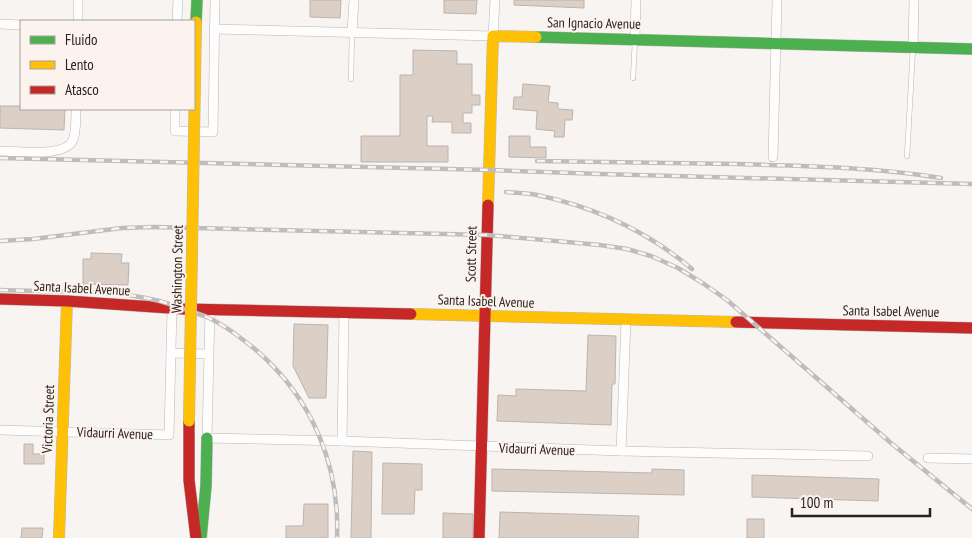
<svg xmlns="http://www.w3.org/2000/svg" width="972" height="538" viewBox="0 0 972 538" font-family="'PT Sans Narrow',sans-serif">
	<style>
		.building { fill: #dccfc6; stroke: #bab4b1 }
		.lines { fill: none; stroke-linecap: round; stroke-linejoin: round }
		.lane-casing { stroke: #bbb6b2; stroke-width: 5.5 }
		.street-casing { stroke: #bbb6b2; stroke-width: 10 }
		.fast-casing { stroke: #bbb6b2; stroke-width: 12 }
		.slow-casing { stroke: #bbb6b2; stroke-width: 12 }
		.jam-casing { stroke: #bbb6b2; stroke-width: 12 }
		.lane { stroke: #fefdfd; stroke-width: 4.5 }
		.street { stroke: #fefdfd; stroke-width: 9 }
		.fast { stroke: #4caf50; stroke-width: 11 }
		.slow { stroke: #ffc107; stroke-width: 11 }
		.jam { stroke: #c62828; stroke-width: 11 }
		.rail-casing { stroke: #bebdbc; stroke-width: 4.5 }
		.rail { stroke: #fcf3ee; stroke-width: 2.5; stroke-dasharray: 8; stroke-linecap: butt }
		.slow-bridge-casing { stroke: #bbb6b2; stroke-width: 12; stroke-linecap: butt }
		.slow-bridge { stroke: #ffc107; stroke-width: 11 }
		.labels { text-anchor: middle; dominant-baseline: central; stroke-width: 4; stroke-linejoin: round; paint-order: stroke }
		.street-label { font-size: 14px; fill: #2a231d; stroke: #fcf3ee }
	</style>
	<rect width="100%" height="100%" fill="#f8f4f2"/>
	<g class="building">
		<path d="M310,0h31l-1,18 -30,-1z"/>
		<path d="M444,0h33l-1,14 -32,-1z"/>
		<path d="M514,0h70v8l-70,-3z"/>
		<path d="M413,50l44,1v13h15v31h8v10h-8v8h-9v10h8v10h-19v-11h-20l1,-6h-6v30h21v16h-87v-26h39v-61h13z"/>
		<path d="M523,84l27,2 -2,16 10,1v6l15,1 -1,10h-7l-1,17h-10l1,-6 -19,-2 1,-18 -24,-2 1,-12h8z"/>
		<path d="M0,106h21v3h44l-1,21 -64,-2z"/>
		<path d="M509,136h21v11h16v11l-37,-1z"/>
		<path d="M91,253l31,1 -1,9h8l-1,22 -45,-1v-25h8z"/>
		<path d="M294,324l34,1 -2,73h-17l-16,-32z"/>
		<path d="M588,335l28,1 -1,48h-3l-1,41 -114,-4 1,-26 18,1v-7l70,2z"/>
		<path d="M24,444h9v10h11v10h-20z"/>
		<path d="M353,451l19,1 -1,86h-20z"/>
		<path d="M383,463l39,1v26h-7l-1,24h-32z"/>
		<path d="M492,469l160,4v-4l32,1v25l-192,-4z"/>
		<path d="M752,475l127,4 -1,22 -126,-4z"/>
		<path d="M304,504h24v34h-42v-12h17z"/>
		<path d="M500,512l139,4 -1,22h-139z"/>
		<path d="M443,513l30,1v24h-30z"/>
		<rect x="747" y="519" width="17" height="19"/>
		<path d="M22,528h21l-1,10h-21z"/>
	</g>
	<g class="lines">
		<g class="lane-casing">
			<g id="lane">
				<path d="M633,78l2,-38"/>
				<path d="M351,79l1,-47"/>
				<path d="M907,156l6,-108"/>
			</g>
		</g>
		<g class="street-casing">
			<g id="street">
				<path d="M78,21v-21"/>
				<path d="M177,21l1,-21"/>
				<path d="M0,24l21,1"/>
				<path d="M214,29l279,7 2,-36"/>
				<path d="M352,32l2,-32"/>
				<path d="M635,39l1,-39"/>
				<path d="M913,47l1,-47"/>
				<path d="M175,109v22l38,1 2,-132"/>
				<path d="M0,151c17,0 65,7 73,-11 3,-8 3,-23 3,-31"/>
				<path d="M773,157l4,-157"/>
				<path d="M210,310l-3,128 135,3 279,10 247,5"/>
				<path d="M171,353l37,1"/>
				<path d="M0,430l169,5 3,-127"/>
				<path d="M342,441l2,-128"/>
				<path d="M621,451l5,-130"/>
				<path d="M928,458l44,1"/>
			</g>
		</g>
		<g class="fast-casing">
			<g id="fast">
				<path d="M196,22l1,-22"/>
				<path d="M536,37l436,12"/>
				<path d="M201,538l5,-52 1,-48"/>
			</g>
		</g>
		<g class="slow-casing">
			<g id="slow">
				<path d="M488,205l5,-169 43,1"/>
				<path d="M411,314l325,8"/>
				<path d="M59,538l8,-237"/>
			</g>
		</g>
		<g class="jam-casing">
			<g id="jam">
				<path d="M0,299l67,2 117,8 227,5"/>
				<path d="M736,322l236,6"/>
				<path d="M189,421v59l7,58"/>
				<path d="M479,538l9,-333"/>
			</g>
		</g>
		<use href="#lane" class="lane"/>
		<use href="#street" class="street"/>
		<use href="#fast" class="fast"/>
		<use href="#slow" class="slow"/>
		<use href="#jam" class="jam"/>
		<g class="rail-casing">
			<g id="rail">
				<path d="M0,158l489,12 112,4 371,10"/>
				<path d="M537,161c67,1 134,2 200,3 68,2 137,3 204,14"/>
				<path d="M506,192c10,1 21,1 31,3 58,12 110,36 155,74"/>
				<path d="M0,241l33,-2 89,-11 31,-1 334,8 113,10 27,4 24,7 27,12 26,16 23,16 164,143 81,66"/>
				<path d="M0,290c28,1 56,1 83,2 24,1 49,2 72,8 10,2 19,6 29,9 8,3 17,5 25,9 17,8 32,20 47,32 56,48 84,115 81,188"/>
			</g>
		</g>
		<use href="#rail" class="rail"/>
		<g class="slow-bridge-casing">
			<path id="slow-bridge" d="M189,421l7,-399"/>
		</g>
		<use href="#slow-bridge" class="slow-bridge"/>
	</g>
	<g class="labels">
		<g class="street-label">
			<text transform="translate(594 23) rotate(1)">San Ignacio Avenue</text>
			<text transform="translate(471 254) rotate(-89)">Scott Street</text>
			<text transform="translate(177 269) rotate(-89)">Washington Street</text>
			<text transform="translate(82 288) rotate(3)">Santa Isabel Avenue</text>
			<text transform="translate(486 301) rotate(2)">Santa Isabel Avenue</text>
			<text transform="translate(891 311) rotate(1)">Santa Isabel Avenue</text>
			<text transform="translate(48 419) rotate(-88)">Victoria Street</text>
			<text transform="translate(115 433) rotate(2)">Vidaurri Avenue</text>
			<text transform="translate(537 449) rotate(2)">Vidaurri Avenue</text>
		</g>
	</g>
	<rect x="20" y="20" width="175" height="90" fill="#fcf3ee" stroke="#a8a09a"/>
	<rect x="30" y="36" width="25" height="8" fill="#4caf50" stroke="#a8a09a"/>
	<text x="65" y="45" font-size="15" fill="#2a231d">Fluido</text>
	<rect x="30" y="61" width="25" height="8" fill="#ffc107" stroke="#a8a09a"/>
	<text x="65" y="70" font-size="15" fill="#2a231d">Lento</text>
	<rect x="30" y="86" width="25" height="8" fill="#c62828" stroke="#a8a09a"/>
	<text x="65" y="95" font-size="15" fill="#2a231d">Atasco</text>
	<path d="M792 508v8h138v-8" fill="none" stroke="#2a231d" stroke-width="2.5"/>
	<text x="800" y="508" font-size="15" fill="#2a231d" stroke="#fcf3ee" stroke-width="4" paint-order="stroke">100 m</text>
</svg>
